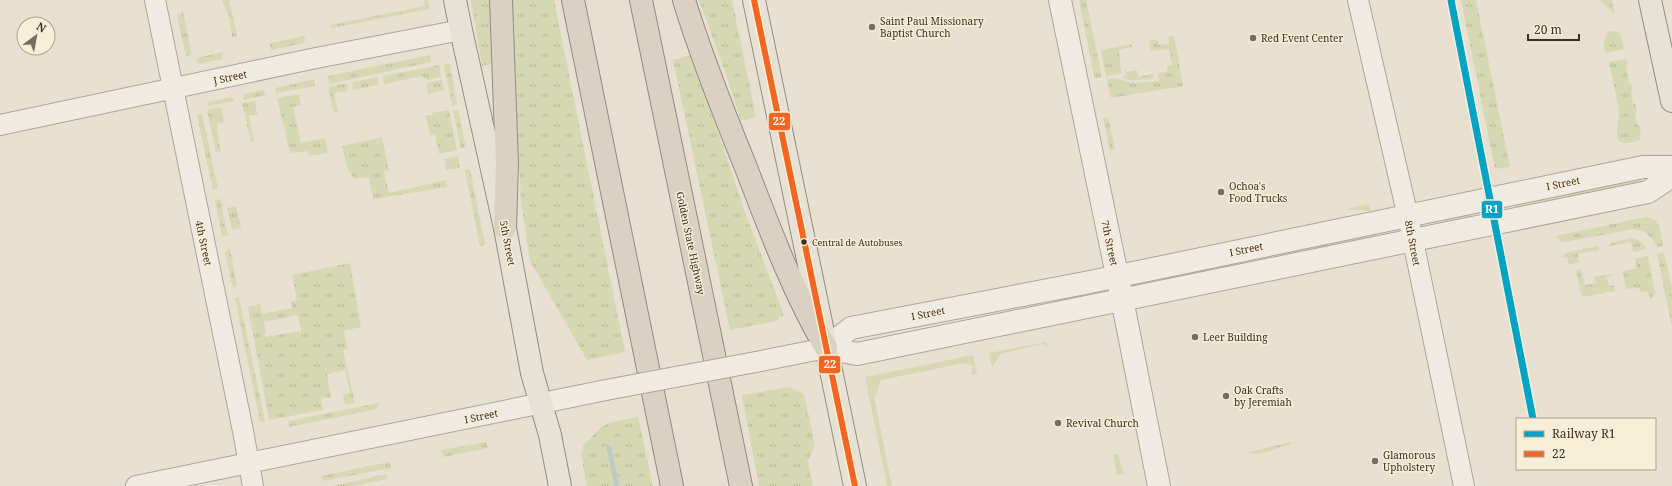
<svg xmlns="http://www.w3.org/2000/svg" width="1672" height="486" viewBox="0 0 1672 486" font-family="'Noto Serif',serif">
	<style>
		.grass { fill: url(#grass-tufts); fill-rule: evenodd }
		.garden { fill: #d6d7b3 }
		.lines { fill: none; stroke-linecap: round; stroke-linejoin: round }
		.stream { stroke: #bcccc2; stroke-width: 5 }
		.minor-casing { stroke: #ada599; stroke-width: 22 }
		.tertiary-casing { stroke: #ada599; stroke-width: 24 }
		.primary-casing { stroke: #928b80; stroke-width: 24 }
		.motorway-casing { stroke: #928b80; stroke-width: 24 }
		.minor { stroke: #efebe3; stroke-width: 20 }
		.tertiary { stroke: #efebe3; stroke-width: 22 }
		.primary { stroke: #e6e1d4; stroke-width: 22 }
		.motorway { stroke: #dad1c2; stroke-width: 22 }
		.minor-bridge-casing { stroke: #ada599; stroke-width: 22; stroke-linecap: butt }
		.minor-bridge { stroke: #efebe3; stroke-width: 20 }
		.bus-1-casing { stroke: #f7eed8; stroke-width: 9 }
		.bus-1 { stroke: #f26522; stroke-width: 6 }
		.rail-1-casing { stroke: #f7eed8; stroke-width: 10 }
		.rail-1 { stroke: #03a3c5; stroke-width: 7 }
		.poi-dot { fill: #786c5e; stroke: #f7eed8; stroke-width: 1.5 }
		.bus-dot { fill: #3d2e20; stroke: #f7eed8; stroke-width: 1.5 }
		.labels { text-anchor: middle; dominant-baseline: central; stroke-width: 3; stroke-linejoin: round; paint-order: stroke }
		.bus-label { font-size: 9px; fill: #3d2e20; stroke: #f7eed8; text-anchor: start }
		.poi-label { font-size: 10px; fill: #3d2e20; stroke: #f7eed8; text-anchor: start }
		.street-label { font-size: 10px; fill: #3d2e20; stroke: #f7eed8 }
		.line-badge { stroke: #f7eed8; stroke-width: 1.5 }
		.badge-label { font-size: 11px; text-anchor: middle; font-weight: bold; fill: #fff }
	</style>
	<defs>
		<pattern id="grass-tufts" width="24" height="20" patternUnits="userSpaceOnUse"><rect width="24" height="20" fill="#d6d7b3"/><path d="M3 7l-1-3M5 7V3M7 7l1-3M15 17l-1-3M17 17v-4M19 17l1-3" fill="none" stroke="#b9b99a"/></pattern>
	</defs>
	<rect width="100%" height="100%" fill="#e7e0d1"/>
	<g class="grass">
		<path d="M222,0h7l8,36 -5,1 -3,-19z"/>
		<path d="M424,0h4l2,9 -99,19 -1,-3 95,-19z"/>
		<path d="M471,0h18l2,64 -9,2z"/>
		<path d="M511,0h43l71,352 -38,8 -57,-99 -9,-59z"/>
		<path d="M699,0h33l24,117 -15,4 -12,-38z"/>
		<path d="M1079,0h7l16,77 -7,2z"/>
		<path d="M1461,0h15l34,167 -15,2z"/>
		<path d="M1599,0h13l3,14z"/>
		<path d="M183,11l9,44 -6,1 -9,-40z"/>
		<path d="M1610,31h4l6,2 4,16 -19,4c-1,-7 -3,-17 5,-22z"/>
		<path d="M305,36l-1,7 -33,7 -2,-7z"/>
		<path d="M1174,36l9,50 -72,12 -4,-19 9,-1 15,5 28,-2 -1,-8 9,-1v-6l5,-1 -3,-16 -18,2 -2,-10 8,-2 2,6 10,-1 -1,-7z"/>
		<path d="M1132,44v3l-11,2 -2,2 2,22 -15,4 -5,-27z"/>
		<path d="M223,52l-1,7 -24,5 -2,-6z"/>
		<path d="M431,55v7l-102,22 -1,-8z"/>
		<path d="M692,55l53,157 39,103 -8,6 -46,9 -57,-270z"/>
		<path d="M1627,59l1,6 -2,1 3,17h2l2,7h-2l2,14h2l2,7 -2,1 2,13h2l2,8 -2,1 1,6c-9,2 -17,7 -23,-2l2,-28 -10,-48z"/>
		<path d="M450,63l7,41 -5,2 -8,-42z"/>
		<path d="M439,65l2,12 -14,3 -1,-2 -2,1 -1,-3 -39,8 -1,-8z"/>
		<path d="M1124,70h2v2l11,-2 1,7 15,-3 1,5 -25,1 -7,-3 4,-1z"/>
		<path d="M378,77v8l-25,5 -1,-8z"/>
		<path d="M314,79l1,7 -39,7 -1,-5z"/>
		<path d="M442,80l2,10 -16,4 -2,-9h2l-1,-2z"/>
		<path d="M348,83l-1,8 -13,2 4,19 -4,1 -6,-26z"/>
		<path d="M263,90l3,5 -23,5 1,-6z"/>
		<path d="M299,94l2,11 -8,2 8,36 24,-5 3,15 -19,3 -1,-5 -18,2 -13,-55z"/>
		<path d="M232,97l2,4 -26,5v-4z"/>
		<path d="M255,101l2,13 -8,2 5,26h-3l-9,-39z"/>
		<path d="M221,107l3,15 -7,1 1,5h-1l4,23 -5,1 -9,-42z"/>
		<path d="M449,110l8,40 -18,4 -4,-19h-5l-4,-19 6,-1v-2z"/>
		<path d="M458,110l8,37 -5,2 -8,-38z"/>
		<path d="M202,114l16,74 -5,2 -16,-75z"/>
		<path d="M1103,118h5l7,31 -5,1z"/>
		<path d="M382,137l7,33 -5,2 5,21 57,-13 1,7 -74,12 -4,-22 -15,2 -6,-9 -6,-24z"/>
		<path d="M458,156l2,12 -14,2 -2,-11z"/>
		<path d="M470,169l15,75 -5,3 -15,-77z"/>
		<path d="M220,199l8,37h-6l-7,-36z"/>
		<path d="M1369,204l2,7c-9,1 -14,-3 -23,-1l1,-2z"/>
		<path d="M236,206l5,22 -9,2 -5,-22z"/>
		<path d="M1472,213l-1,4 -26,5 -3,-2z"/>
		<path d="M1646,217c15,0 15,18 17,29l-6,1c-5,-10 -11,-17 -23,-18l-69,13h-3l-7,-6z"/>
		<path d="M1377,233l-1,4 -91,19 -4,-3z"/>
		<path d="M1631,238c7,1 13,4 15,11l-13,3 -2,-10 -21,4v-3z"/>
		<path d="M1598,246l1,4 -21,4 2,8 -11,3 -2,-8 -6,1 7,-6z"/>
		<path d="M230,248l7,38 -4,2 -8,-36z"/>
		<path d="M1664,252l8,36v39l-15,-73z"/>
		<path d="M1648,256l7,38 -5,7 -2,-10 -7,1 -2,-4 -13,1 -3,-15 -2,-2 16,-4 -2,-9z"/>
		<path d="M1243,260v3l-4,2 -73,14 -3,-2z"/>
		<path d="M350,263l11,64 -17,4 4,18 -5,1 12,53 -10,2 -2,-10 7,-2 -5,-23 -18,4 4,23 -10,2 2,11 -54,10 -21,-113 12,-3 2,10 30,-6 -1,-6 6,-2 -5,-25zM298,315l3,16 -36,6 -1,-3 2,-1 -2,-11z"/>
		<path d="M1581,269l4,16 11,-2 -2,-6 17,-3 1,2 -5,1 2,9 5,-1 1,6 -33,6 -6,-27z"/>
		<path d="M239,297l26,124 -5,1 -25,-124z"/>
		<path d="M789,387l15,7 11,52 -7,15 5,25h-54l-17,-91z"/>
		<path d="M379,403l-2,6 -88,18 -1,-6z"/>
		<path d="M638,417l15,69h-66l-6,-32 3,-9 17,-18 11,-5z"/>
		<path d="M486,442l2,6 -45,9 -2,-7z"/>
		<path d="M1291,442v2l-31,10 -15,-1z"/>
		<path d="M389,462l2,6 -69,13 -1,-5z"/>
		<path d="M387,474v5l-35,7h-19z"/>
	</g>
	<g class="garden">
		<path d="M1640,178l2,1v4l-125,24 -2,-1v-2z"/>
		<path d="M1046,342l2,5 -6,-3 -42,10 -8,14 -3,-15z"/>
		<path d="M973,355l4,19 -6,1 2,-9 -8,-3 -84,17 -5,15 -2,1 18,90h-5l-22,-109z"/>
		<path d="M1118,454l6,20 -7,1 -4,-20z"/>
	</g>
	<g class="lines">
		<path class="stream" d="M609,448l8,38"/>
		<g class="minor-casing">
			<g id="minor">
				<path d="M155,0l88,431 10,55"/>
				<path d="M1358,0l50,217 56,269"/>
				<path d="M0,125l316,-67 145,-28"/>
				<path d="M761,361l65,-13"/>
				<path d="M136,486l470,-96"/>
			</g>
		</g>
		<g class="tertiary-casing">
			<g id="tertiary">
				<path d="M1060,0l62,299 37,187"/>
				<path d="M826,348l25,-20 239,-46 553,-115h29"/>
				<path d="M826,348l31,6 791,-162 24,-16"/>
			</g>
		</g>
		<g class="primary-casing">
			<g id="primary">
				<path d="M455,0l6,30 44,198 27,145 18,62 10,51"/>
				<path d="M754,0l101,486"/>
				<path d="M1650,0l22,101"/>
			</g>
		</g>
		<g class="motorway-casing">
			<g id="motorway">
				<path d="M501,0l6,164 -2,64"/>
				<path d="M573,0l99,486"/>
				<path d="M641,0l100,486"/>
				<path d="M684,0c17,56 39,111 61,165 24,62 47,125 81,183"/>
			</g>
		</g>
		<use href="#minor" class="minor"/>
		<use href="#tertiary" class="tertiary"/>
		<use href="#primary" class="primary"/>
		<use href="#motorway" class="motorway"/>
		<g class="minor-bridge-casing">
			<path id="minor-bridge" d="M606,390l155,-29"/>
		</g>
		<use href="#minor-bridge" class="minor-bridge"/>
		<g class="bus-1-casing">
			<path id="bus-1" d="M754,0l101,486"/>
		</g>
		<use href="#bus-1" class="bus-1"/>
		<g class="rail-1-casing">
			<path id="rail-1" d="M1451,0l82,419"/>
		</g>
		<use href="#rail-1" class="rail-1"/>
	</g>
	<g class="poi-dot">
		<circle cx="872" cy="27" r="4"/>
		<circle cx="1253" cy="38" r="4"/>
		<circle cx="1221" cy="192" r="4"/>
		<circle cx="1195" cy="337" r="4"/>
		<circle cx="1226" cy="396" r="4"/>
		<circle cx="1058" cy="423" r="4"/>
		<circle cx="1375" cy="461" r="4"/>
	</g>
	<circle class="bus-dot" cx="804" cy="242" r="3.5"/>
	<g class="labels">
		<g class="bus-label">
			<text x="812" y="242">Central de Autobuses</text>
		</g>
		<g class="poi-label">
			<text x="880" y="21">Saint Paul Missionary<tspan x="880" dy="12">Baptist Church</tspan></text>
			<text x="1261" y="38">Red Event Center</text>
			<text x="1229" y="186">Ochoa's<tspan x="1229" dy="12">Food Trucks</tspan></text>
			<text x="1203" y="337">Leer Building</text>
			<text x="1234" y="390">Oak Crafts<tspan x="1234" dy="12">by Jeremiah</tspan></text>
			<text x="1066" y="423">Revival Church</text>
			<text x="1383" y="455">Glamorous<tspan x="1383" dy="12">Upholstery</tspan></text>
		</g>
		<g class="street-label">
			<text transform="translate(230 77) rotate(-12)">J Street</text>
			<text transform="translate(1563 183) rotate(-11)">I Street</text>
			<text transform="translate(204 243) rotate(78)">4th Street</text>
			<text transform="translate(508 243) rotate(79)">5th Street</text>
			<text transform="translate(691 243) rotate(78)">Golden State Highway</text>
			<text transform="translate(1110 243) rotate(78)">7th Street</text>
			<text transform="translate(1413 243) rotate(79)">8th Street</text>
			<text transform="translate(1246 249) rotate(-12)">I Street</text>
			<text transform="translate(928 313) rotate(-11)">I Street</text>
			<text transform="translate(481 416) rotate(-12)">I Street</text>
		</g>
	</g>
	<g class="line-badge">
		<rect x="768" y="112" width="23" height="19" rx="4" fill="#f26522"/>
		<rect x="1481" y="200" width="22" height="19" rx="4" fill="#03a3c5"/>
		<rect x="818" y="355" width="23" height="19" rx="4" fill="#f26522"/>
	</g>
	<g class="badge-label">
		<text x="779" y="125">22</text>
		<text x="1492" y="213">R1</text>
		<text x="830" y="368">22</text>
	</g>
	<rect x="1516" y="418" width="140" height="52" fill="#f7eed8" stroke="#ada18e"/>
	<rect x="1524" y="431" width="20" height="6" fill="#03a3c5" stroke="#ada18e"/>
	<text x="1552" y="438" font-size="12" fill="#3d2e20">Railway R1</text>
	<rect x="1524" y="451" width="20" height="6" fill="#f26522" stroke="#ada18e"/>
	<text x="1552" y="458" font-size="12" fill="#3d2e20">22</text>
	<g transform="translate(36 36) rotate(32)"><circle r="19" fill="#f7eed8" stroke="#ada18e"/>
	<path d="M0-3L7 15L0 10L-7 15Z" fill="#786c5e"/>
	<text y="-6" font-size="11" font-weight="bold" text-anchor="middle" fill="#3d2e20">N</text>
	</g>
	<path d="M1528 34v6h51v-6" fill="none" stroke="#3d2e20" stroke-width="2"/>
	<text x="1534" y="34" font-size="12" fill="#3d2e20" stroke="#f7eed8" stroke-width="3" paint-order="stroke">20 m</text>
</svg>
